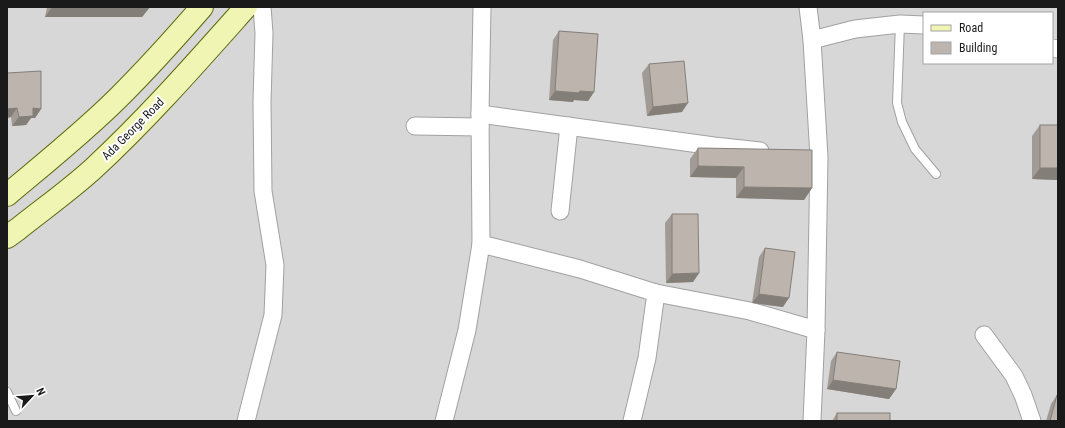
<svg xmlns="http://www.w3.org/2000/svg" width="1065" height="428" viewBox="0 0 1065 428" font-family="'Roboto Condensed',sans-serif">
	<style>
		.residential { fill: #d8d7d7; fill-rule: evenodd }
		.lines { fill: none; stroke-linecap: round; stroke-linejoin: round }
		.service-casing { stroke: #a1a1a1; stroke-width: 10 }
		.minor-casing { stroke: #a1a1a1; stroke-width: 19 }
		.secondary-casing { stroke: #5b690a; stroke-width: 24 }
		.service { stroke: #fff; stroke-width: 8 }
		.minor { stroke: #fff; stroke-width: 17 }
		.secondary { stroke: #f0f5b4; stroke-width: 22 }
		.wall { fill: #a29b95 }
		.shaded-wall { fill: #847e79 }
		.building { fill: #bcb4ad; stroke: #847e79 }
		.labels { text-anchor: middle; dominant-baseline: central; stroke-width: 4; stroke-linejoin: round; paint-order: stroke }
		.street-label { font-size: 12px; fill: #1a1a1a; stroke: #fff }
	</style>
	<rect width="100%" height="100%" fill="#ece8e0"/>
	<path class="residential" d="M7,7h1051v414h-1051zM924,13h128v50h-128z"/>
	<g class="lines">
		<g class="service-casing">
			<g id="service">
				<path d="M900,24l-3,79 5,19 13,27 21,25"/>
				<path d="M7,392l9,19"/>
			</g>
		</g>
		<g class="minor-casing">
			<g id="minor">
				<path d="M808,7l4,33 7,117 -3,173 -4,91"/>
				<path d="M812,40l43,-11 45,-5 24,1"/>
				<path d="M1052,48l6,1"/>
				<path d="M480,114l234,32 46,5"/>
				<path d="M415,126l65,1"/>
				<path d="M560,211l9,-85"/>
				<path d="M481,244l99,25 76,24 94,18 66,19"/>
				<path d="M984,335l30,41 9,19 9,26"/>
				<path d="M246,421l27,-106 2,-50 -12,-74 -1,-89 2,-69 -2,-26"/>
				<path d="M444,421l23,-91 14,-86 -1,-130 2,-107"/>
				<path d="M632,421l15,-63 9,-65"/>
			</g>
		</g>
		<g class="secondary-casing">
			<g id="secondary">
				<path d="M7,195c38,-32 77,-63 112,-98 29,-29 56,-59 83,-90"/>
				<path d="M7,237l11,-8c25,-20 52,-39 76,-61 54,-50 103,-106 152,-161"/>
			</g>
		</g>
		<use href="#service" class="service"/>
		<use href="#minor" class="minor"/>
		<use href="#secondary" class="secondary"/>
	</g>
	<g class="wall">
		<path d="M47,7h103l-8,10h-97z"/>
		<path d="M559,31l35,61 -6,9 -14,-1 -1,2 -24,-2 4,-60z"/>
		<path d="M649,64l33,48 -35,4 -5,-43z"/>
		<path d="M7,73l34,36 -6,9h-4l-5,7 -14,1 -1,-9 -4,1z"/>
		<path d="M1040,125h18v55l-26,-1v-43z"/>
		<path d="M698,148l114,40 -8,12 -68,-2v-20l-46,-1v-18z"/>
		<path d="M672,214l27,59 -6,9 -27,1 -1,-60z"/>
		<path d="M765,248l18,59 -31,-4 7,-46z"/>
		<path d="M837,352l59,37 -7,10 -62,-10 4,-28z"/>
		<path d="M1057,395l1,26h-12l5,-17z"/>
		<path d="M837,413l53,8h-58z"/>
	</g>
	<g class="shaded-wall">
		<path d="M52,7h98l-8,10h-97z"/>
		<path d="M555,91h25l14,1 -6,9 -14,-1 -1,2 -24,-2z"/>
		<path d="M688,103l-6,9 -35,4 6,-9z"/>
		<path d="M17,108l-6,9 -4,1v-9z"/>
		<path d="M33,108l8,1 -6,9h-4l-5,7 -14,1 7,-9z"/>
		<path d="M698,166l46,1 -8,11 -46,-1z"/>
		<path d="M1040,168h18v12l-26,-1z"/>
		<path d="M744,187l68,1 -8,12 -68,-2z"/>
		<path d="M699,273l-6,9 -27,1 6,-9z"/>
		<path d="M759,294l30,4 -6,9 -31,-4z"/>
		<path d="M833,380l63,9 -7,10 -62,-10z"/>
	</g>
	<g class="building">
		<path d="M559,31l39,3 -4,58 -14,-1 -1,2 -24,-2z"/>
		<path d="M684,61l4,42 -35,4 -4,-43z"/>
		<path d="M41,71v38l-8,-1v8l-14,1 -2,-9 -10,1v-36z"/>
		<rect x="1040" y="125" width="18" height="43"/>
		<path d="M698,148l114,2v38l-68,-1v-20l-46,-1z"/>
		<path d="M672,214h26l1,59 -27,1z"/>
		<path d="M765,248l30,4 -6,46 -30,-4z"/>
		<path d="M837,352l63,9 -4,28 -63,-9z"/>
		<path d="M1057,395l1,1v25h-8z"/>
		<rect x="837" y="413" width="53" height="8"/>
	</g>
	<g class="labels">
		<g class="street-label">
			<text transform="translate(133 129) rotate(-45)">Ada George Road</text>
		</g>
	</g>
	<rect width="1065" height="428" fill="none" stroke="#1a1a1a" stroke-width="16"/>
	<rect x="923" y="12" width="130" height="52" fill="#ffffff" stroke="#a3a3a3"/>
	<rect x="931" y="25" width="20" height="6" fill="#f0f5b4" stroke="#a3a3a3"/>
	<text x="959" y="32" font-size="12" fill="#1a1a1a">Road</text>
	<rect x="931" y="42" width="20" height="12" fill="#bcb4ad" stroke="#a3a3a3"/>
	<text x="959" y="52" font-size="12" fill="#1a1a1a">Building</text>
	<g transform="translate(32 396) rotate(64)" stroke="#ffffff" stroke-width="3" paint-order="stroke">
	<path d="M0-3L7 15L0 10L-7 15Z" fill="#1a1a1a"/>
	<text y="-6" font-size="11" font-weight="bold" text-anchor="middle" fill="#1a1a1a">N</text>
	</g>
</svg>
